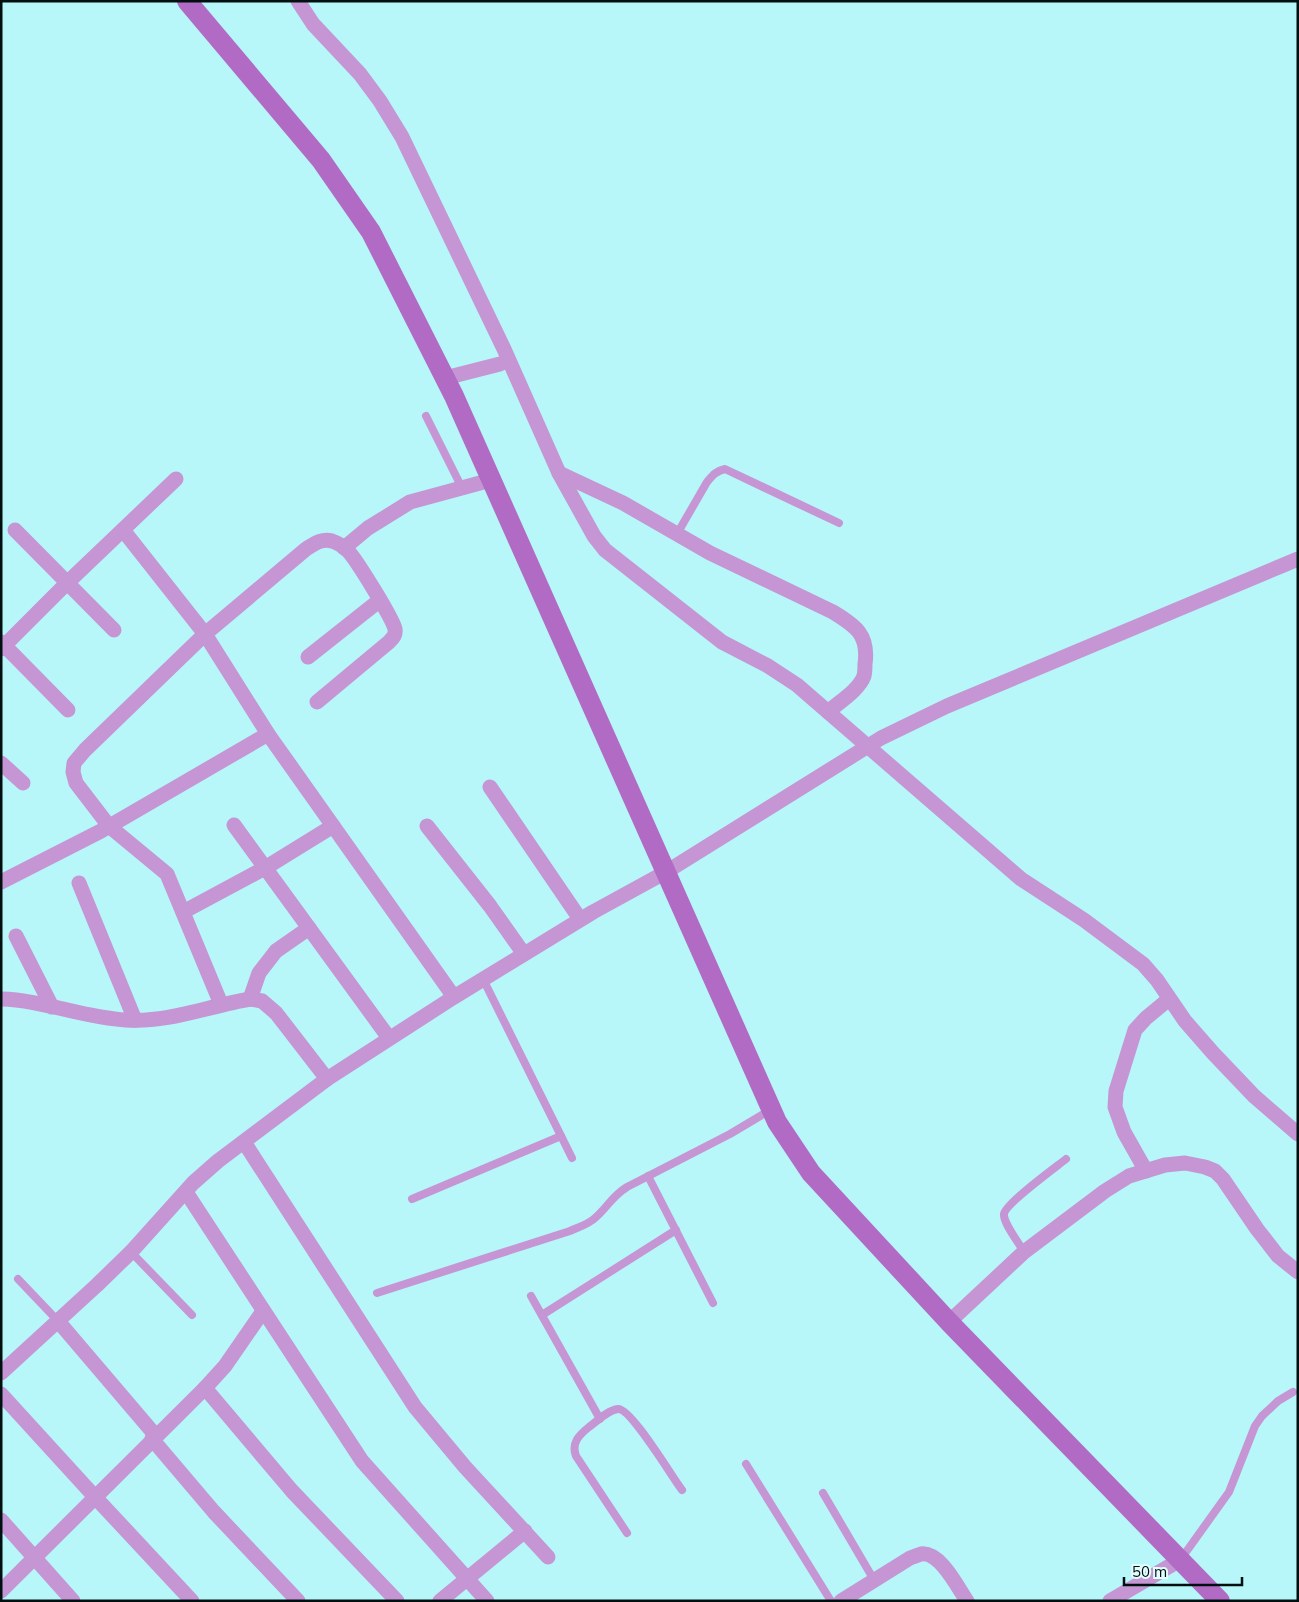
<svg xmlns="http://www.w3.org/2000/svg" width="1299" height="1602" viewBox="0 0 1299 1602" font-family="Mulish,sans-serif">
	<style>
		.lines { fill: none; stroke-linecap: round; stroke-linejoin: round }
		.lane { stroke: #c596d3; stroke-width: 8 }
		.street { stroke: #c596d3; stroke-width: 15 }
		.secondary { stroke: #b26bc5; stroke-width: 20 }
	</style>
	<rect width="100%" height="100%" fill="#b7f7f9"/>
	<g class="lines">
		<g class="lane">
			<path d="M426,416l36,72"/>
			<path d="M677,534l30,-52c6,-7 9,-11 18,-13l114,54"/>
			<path d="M483,979l89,179"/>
			<path d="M648,1176l65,127"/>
			<path d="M412,1199l149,-63"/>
			<path d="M131,1252l61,63"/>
			<path d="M1024,1252c-5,-9 -21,-29 -20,-38 1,-10 52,-47 62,-55"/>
			<path d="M18,1279l40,42"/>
			<path d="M377,1293l193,-62c9,-4 19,-7 25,-13 13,-11 16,-21 32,-31l103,-53 42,-25"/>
			<path d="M531,1296l69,123"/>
			<path d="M542,1315l134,-85"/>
			<path d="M746,1464l85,137"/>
			<path d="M823,1493l51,87"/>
			<path d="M627,1533l-51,-77c-5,-13 3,-21 13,-29 8,-6 19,-17 29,-18 13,-1 54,68 64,81"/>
			<path d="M1181,1559l48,-67 26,-66 7,-10 16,-15 15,-9"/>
		</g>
		<g class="street">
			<path d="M298,1l15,23 47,50 20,27 22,36 102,212 55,124 35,63 11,14 117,92 46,24 29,19 224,194 63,41 59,44 14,16 28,41 28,32 41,43 44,38"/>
			<path d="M445,378l55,-14"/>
			<path d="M559,473l64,30 87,50 123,59c23,14 36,23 32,52 0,3 0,8 -1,12 -5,14 -25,26 -36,36"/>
			<path d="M15,530l99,100"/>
			<path d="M123,530l82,104 63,100 186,263"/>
			<path d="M344,548l24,-20 42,-26 81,-22"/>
			<path d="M1,642l67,68"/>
			<path d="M1,649l65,-65 110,-105"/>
			<path d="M308,657l72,-57"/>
			<path d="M1,763l22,20"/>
			<path d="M490,787l90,132"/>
			<path d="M234,825l155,213"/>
			<path d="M427,826l63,80 34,48"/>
			<path d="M1,882l100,-51 167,-97"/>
			<path d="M79,883l56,137"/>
			<path d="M183,912l82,-44 68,-42"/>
			<path d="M16,936l36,71"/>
			<path d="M1,999c42,1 83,19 125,21 42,3 83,-14 124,-21l12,2 14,12 51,66 127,-82 139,-85 73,-40 215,-134 66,-32 351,-147"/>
			<path d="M250,999l9,-26 17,-22 33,-23"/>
			<path d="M221,1004l-54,-130 -58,-48 -33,-43 -3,-11 1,-9 11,-13 120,-116 101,-85c8,-5 16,-11 26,-8 6,2 12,6 16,10 8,8 45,68 47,78 1,6 -2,9 -6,13l-72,60"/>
			<path d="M244,1142l171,265 50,60 83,90"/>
			<path d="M1146,1171l-22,-39 -9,-25 1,-16 19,-61 11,-12 23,-19"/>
			<path d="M186,1192l176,269 125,140"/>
			<path d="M58,1321l98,115"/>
			<path d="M949,1322l75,-70 81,-61 24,-15 36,-11 20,-2 20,4 10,4 8,8 34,50 21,27 20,16"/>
			<path d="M1,1373l96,-88 34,-33 62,-69 25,-22 109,-82"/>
			<path d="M205,1388l87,103 105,110"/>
			<path d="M1,1394l94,103 97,104"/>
			<path d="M152,1439l62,73 84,89"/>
			<path d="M1,1520l72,81"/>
			<path d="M1,1591l204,-203 20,-22 38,-55"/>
			<path d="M440,1601l85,-70"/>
			<path d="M841,1601l69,-43c3,-1 8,-3 11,-4 19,-3 37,34 46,47"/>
			<path d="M1110,1601l70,-41"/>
		</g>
		<path class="secondary" d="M187,1l134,159 50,72 83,164 323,726 34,51 138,149 271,279"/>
	</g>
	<rect width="1299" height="1602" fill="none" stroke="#000f10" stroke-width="5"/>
	<path d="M1124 1577v8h118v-8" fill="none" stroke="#000f10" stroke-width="2.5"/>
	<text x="1132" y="1577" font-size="15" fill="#000f10" stroke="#e3fcfc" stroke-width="4" paint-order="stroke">50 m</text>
</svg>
